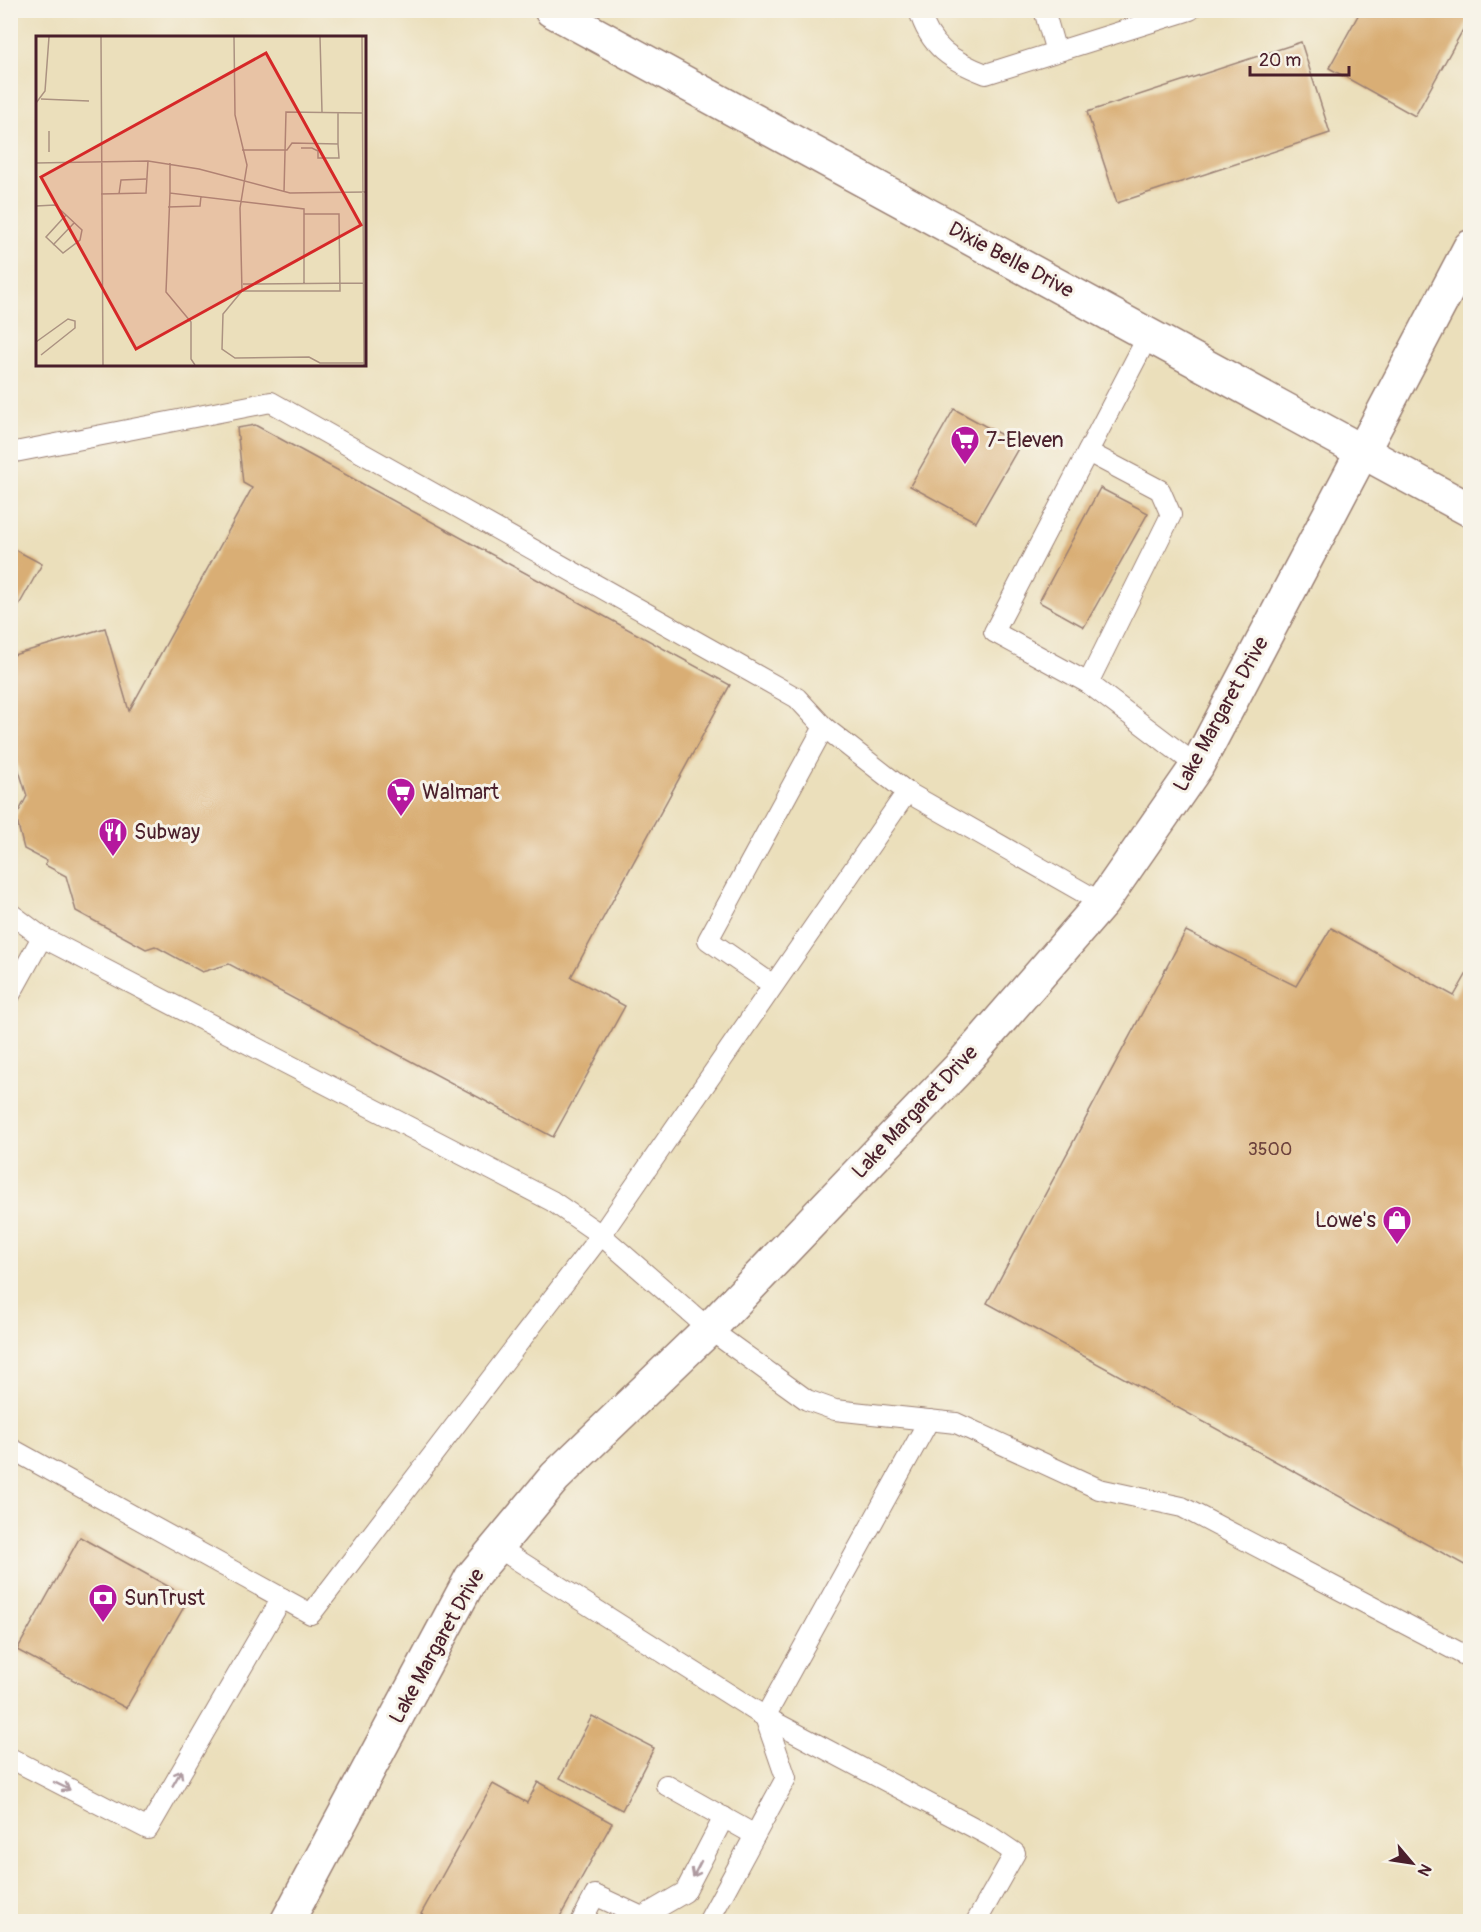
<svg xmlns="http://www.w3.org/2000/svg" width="1481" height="1932" viewBox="0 0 1481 1932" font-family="Pangolin,sans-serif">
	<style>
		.building { fill: #d9ae74 }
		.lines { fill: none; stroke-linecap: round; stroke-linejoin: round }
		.service-casing { stroke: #9a7f73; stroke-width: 22 }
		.tertiary-casing { stroke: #9a7f73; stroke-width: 36 }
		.service { stroke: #fff; stroke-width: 20 }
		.tertiary { stroke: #fff; stroke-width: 33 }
		.oneway { stroke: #ae9aa0 }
		.labels { text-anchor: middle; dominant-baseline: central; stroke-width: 6; stroke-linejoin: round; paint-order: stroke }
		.number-label { font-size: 18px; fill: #6e433d }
		.street-label { font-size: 21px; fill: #4a1f2b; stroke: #f7f3e8 }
		.poi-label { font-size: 21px; fill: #4a1f2b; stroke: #f7f3e8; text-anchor: start }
		.inset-road { fill: none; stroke: #ab9281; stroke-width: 1.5 }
		.view { fill: #d62828; fill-opacity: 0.15; stroke: #d62828; stroke-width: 3 }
		.inset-edge { fill: none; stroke: #4a1f2b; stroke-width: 3 }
	</style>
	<rect width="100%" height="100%" fill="#f7f3e8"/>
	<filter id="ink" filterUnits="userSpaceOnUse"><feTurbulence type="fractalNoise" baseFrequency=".0167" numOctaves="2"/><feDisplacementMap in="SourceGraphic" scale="12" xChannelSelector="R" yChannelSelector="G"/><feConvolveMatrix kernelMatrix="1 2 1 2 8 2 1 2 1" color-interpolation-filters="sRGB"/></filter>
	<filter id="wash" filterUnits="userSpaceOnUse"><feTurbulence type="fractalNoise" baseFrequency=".008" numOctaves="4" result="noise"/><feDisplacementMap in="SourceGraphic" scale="24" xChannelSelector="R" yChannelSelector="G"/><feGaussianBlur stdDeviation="1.35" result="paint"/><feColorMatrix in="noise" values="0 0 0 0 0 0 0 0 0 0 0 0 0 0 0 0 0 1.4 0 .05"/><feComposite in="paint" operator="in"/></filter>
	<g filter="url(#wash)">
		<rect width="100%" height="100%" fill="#ebdfbb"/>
		<g id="blocks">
			<g class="building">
				<path d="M1361,10h109v7l-55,99 -86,-48z"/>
				<path d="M1301,42l29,91 -213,70 -30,-91z"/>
				<path d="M954,409l66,36 -44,77 -66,-36z"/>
				<path d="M255,425l475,260 -159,292 54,29 -72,131 -324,-173 -27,8 -47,-26 -9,3 -70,-38 -10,-35 -21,-11 2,-4 -23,-12 -8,-32 11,-21 -17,-54v-86l95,-28 24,83 123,-223 -9,-5 -6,-55z"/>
				<path d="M1100,488l48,25 -64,114 -45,-25z"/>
				<path d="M10,547l32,17 -32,57z"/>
				<path d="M1331,928l123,68 16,-28v600l-483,-265 199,-372 110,55z"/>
				<path d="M80,1537l109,61 -63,110 -109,-58z"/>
				<path d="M592,1716l62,32 -32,62 -62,-32z"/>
				<path d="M538,1782l74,41 -55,99h-123l-13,-8 72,-130 34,19z"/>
			</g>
		</g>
	</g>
	<g filter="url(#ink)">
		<use href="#blocks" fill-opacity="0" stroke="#9a7f73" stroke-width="1.5"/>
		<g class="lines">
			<g class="service-casing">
				<g id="service">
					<path d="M919,10c10,37 33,51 67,64l204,-64"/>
					<path d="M1044,10l12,42"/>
					<path d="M1149,334l-155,298 94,51 109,83"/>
					<path d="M1088,452l72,38 11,25 -83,168"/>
					<path d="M10,453l261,-51 526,296 27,29 83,65 -306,443 -290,379 -301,-166"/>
					<path d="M907,792l195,111"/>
					<path d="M10,913l32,24 510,264 49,34 108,94 98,71 28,10 121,13 143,66 83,18 288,151"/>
					<path d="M773,985l-65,-45 116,-213"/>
					<path d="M10,995l32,-58"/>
					<path d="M497,1547l268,170 225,119 25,17 -39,69"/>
					<path d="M10,1758l138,71 134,-231"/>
					<path d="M666,1785l89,50"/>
					<path d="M581,1922l14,-27 47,22 43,-25 39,-75"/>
					<path d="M708,1922l78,-144 -21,-61 164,-297"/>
				</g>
			</g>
			<g class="tertiary-casing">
				<g id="tertiary">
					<path d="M551,10l919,500"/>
					<path d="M287,1922l184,-344 84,-101 154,-148 248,-259 145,-167 95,-137 273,-519"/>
				</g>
			</g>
			<use href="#service" class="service"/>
			<use href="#tertiary" class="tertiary"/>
		</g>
		<defs><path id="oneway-shaft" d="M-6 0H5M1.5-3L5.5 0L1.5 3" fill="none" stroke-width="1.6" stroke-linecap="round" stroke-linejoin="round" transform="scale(1.5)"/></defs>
		<g class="oneway">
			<use href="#oneway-shaft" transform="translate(177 1778) rotate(-60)"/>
			<use href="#oneway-shaft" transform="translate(62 1786) rotate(26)"/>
			<use href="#oneway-shaft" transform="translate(697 1869) rotate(117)"/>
		</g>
	</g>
	<defs>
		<g id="supermarket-pin" transform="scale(1.5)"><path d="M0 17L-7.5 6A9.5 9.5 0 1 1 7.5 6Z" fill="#b5179e" stroke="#f7f3e8"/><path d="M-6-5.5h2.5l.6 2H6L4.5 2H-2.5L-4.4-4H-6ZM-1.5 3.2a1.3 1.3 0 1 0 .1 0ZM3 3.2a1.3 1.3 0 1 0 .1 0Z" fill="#fff"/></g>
		<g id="restaurant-pin" transform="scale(1.5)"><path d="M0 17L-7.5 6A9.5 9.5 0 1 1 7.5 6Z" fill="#b5179e" stroke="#f7f3e8"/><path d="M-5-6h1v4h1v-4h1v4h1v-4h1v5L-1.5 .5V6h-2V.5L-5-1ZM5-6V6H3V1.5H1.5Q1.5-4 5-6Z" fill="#fff"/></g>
		<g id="shop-pin" transform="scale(1.5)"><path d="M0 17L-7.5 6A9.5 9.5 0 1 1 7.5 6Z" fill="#b5179e" stroke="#f7f3e8"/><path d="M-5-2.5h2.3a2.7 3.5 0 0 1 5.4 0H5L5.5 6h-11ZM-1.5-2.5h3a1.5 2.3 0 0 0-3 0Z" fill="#fff"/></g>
		<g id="bank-pin" transform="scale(1.5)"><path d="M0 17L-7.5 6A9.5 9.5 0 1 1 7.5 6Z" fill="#b5179e" stroke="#f7f3e8"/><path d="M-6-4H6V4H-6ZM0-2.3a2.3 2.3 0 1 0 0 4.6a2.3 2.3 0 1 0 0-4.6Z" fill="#fff"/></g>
	</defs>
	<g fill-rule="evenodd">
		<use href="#supermarket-pin" x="965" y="440"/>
		<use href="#supermarket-pin" x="401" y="792"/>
		<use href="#restaurant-pin" x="113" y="832"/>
		<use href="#shop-pin" x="1397" y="1220"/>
		<use href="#bank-pin" x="103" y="1598"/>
	</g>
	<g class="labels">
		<g class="number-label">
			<text x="1270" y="1149">3500</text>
		</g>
		<g class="street-label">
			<text transform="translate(1011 260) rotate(28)">Dixie Belle Drive</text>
			<text transform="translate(1221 714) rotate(-61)">Lake Margaret Drive</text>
			<text transform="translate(915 1112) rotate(-47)">Lake Margaret Drive</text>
			<text transform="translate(437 1646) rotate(-61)">Lake Margaret Drive</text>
		</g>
		<g class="poi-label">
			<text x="986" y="440">7-Eleven</text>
			<text x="422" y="792">Walmart</text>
			<text x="134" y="832">Subway</text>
			<text x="1376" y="1220" text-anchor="end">Lowe's</text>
			<text x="124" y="1598">SunTrust</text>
		</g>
	</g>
	<g transform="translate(36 36)">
		<rect width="330" height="330" fill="#ebdfbb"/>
		<path class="inset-road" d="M65,1l2,328M198,1l1,78 12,50 -7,43 2,83M284,1l2,75M326,1l2,328M5,63l48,2M0,67l9,-12 4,-54M13,95v21M265,112h11l6,3v7h21l-1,-14M206,114h45l5,-7 46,1v-32M0,127l112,-2 51,8 91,24 76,-1M248,156l2,-80 76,1M134,157v-30M65,158l45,-1 2,-32M83,158l2,-14 25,-1M0,170l19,-1 11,10 16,15 -2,10 -17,13 -17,-16 20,-22M132,171l32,-1 1,-10M268,178h35l1,77h-98l-19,23 -1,35 13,9 74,-1 11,6h44M17,209l21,-22M207,248l120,-1M0,306l32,-23 7,2v7l-34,27M159,329l-4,-6v-37l-25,-30 4,-99 134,16v75"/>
		<path class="view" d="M230,17l95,172 -225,124 -95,-172z"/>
		<rect width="330" height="330" class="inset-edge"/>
	</g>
	<rect width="1481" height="1932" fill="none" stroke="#f7f3e8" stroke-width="36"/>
	<g transform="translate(1412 1863) rotate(119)" stroke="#f7f3e8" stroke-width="4.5" paint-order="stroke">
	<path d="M0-4.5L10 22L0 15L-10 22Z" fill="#4a1f2b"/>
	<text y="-9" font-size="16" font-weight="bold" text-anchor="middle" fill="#4a1f2b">N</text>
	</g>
	<path d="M1250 66v9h99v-9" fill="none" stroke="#4a1f2b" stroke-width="3"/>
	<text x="1259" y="66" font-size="18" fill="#4a1f2b" stroke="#f7f3e8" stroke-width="4.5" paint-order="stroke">20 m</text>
</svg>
